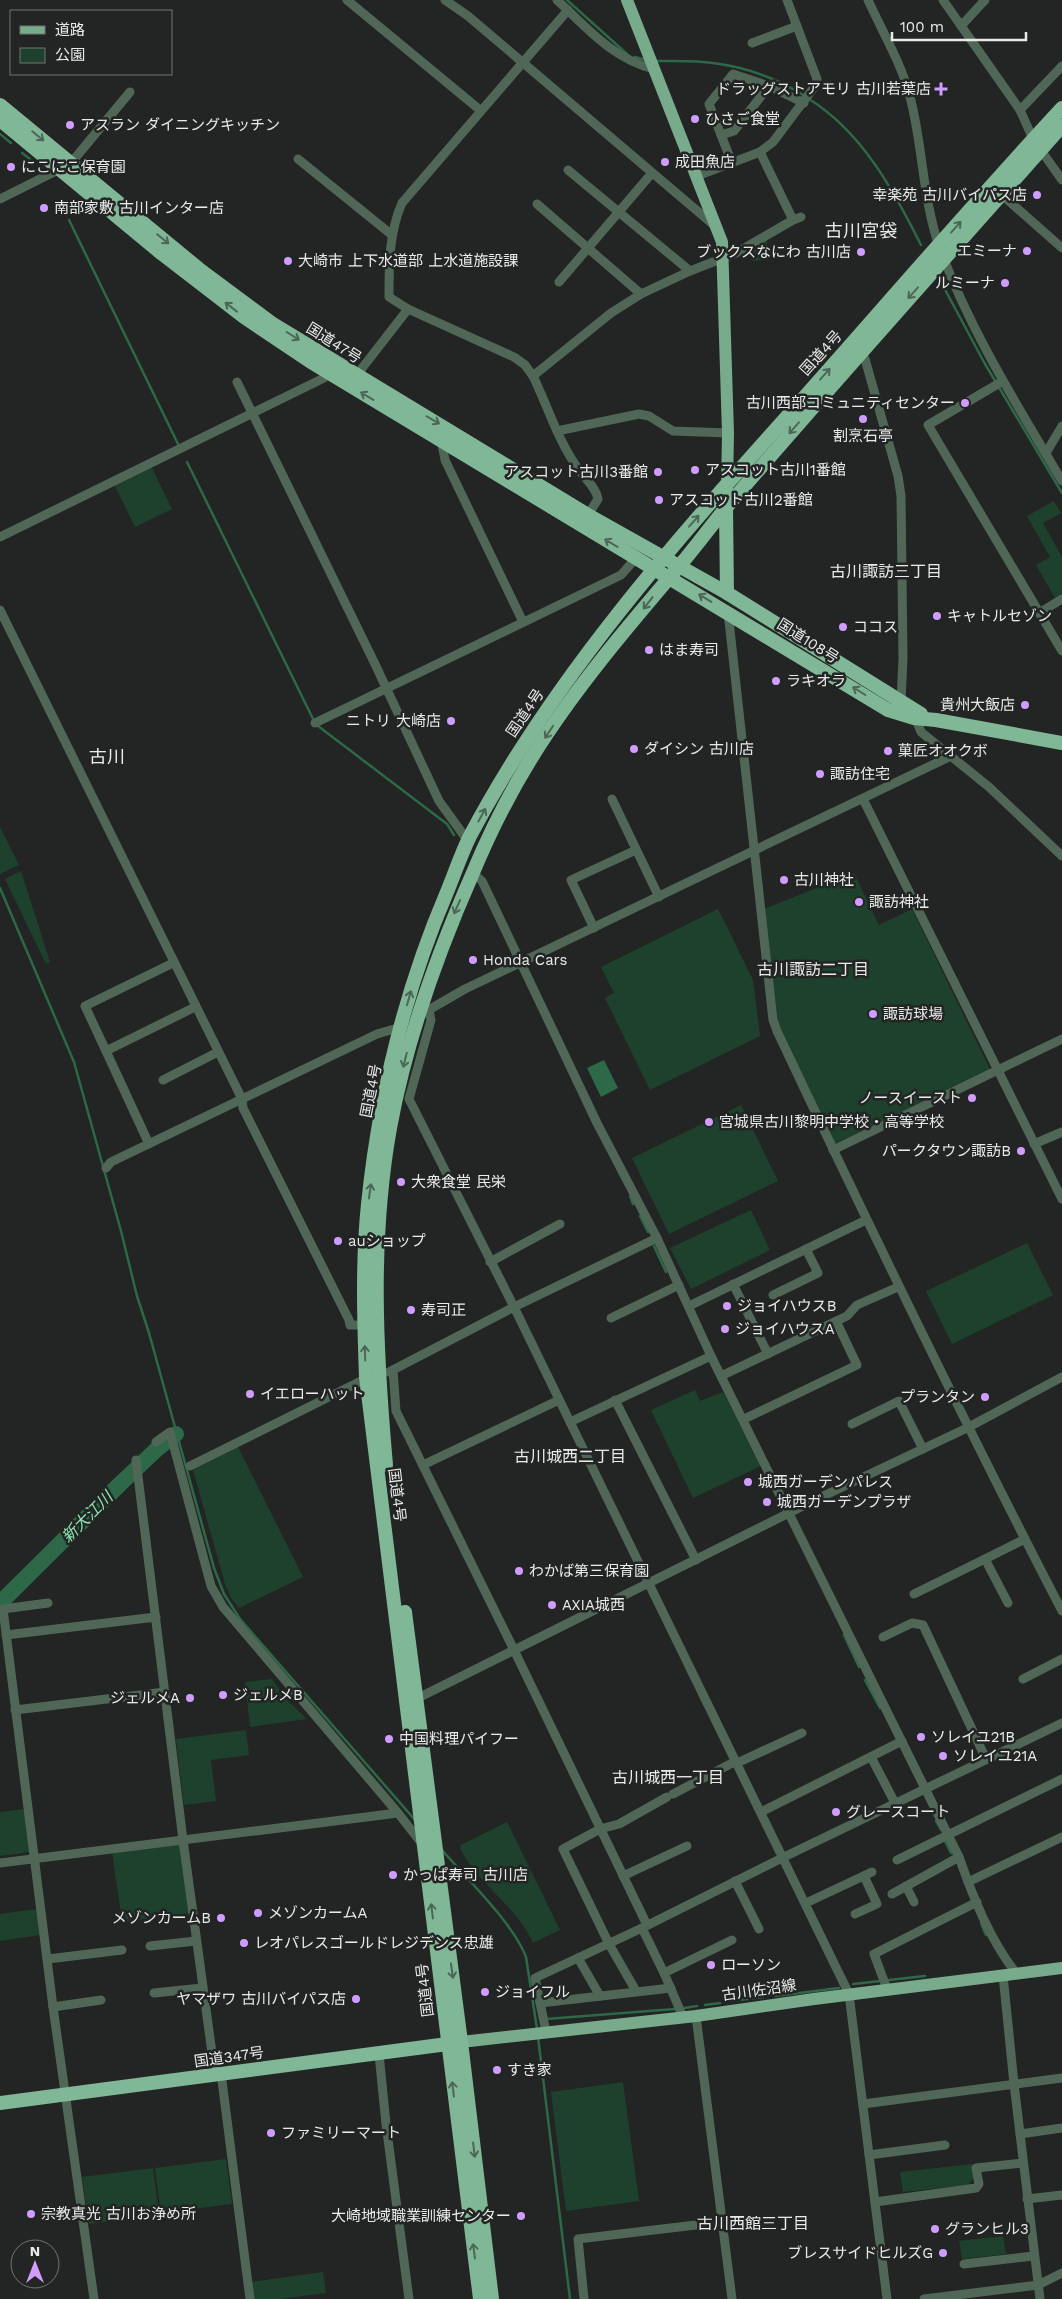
<svg xmlns="http://www.w3.org/2000/svg" width="1062" height="2299" viewBox="0 0 1062 2299" font-family="'Work Sans','Noto Sans JP',sans-serif">
	<style>
		.green { fill: #1e412d }
		.water { fill: #2d6848 }
		.lines { fill: none; stroke-linecap: round; stroke-linejoin: round }
		.stream { stroke: #2d6848; stroke-width: 2.5 }
		.river { stroke: #2d6848; stroke-width: 16 }
		.minor { stroke: #506758; stroke-width: 9 }
		.primary { stroke: #78aa8c; stroke-width: 12 }
		.trunk { stroke: #80b796; stroke-width: 14 }
		.oneway { stroke: #4c6757 }
		.poi-dot { fill: #d09dff; stroke: #222523; stroke-width: 2 }
		.labels { text-anchor: middle; dominant-baseline: central; stroke-width: 5; stroke-linejoin: round; paint-order: stroke }
		.poi-label { font-size: 15px; fill: #e9ebea; stroke: #222523; text-anchor: start }
		.street-label { font-size: 15px; fill: #e9ebea; stroke: #222523 }
		.neighbourhood-label { font-size: 16px; fill: #e9ebea; stroke: #222523 }
		.water-label { font-size: 16px; font-style: italic; fill: #90e7b4; stroke: #222523 }
		.quarter-label { font-size: 18px; fill: #e9ebea; stroke: #222523 }
	</style>
	<rect width="100%" height="100%" fill="#222523"/>
	<g class="green">
		<path d="M767,239l1,21 -16,1 -1,-12z"/>
		<path d="M151,466l21,43 -37,18 -21,-43z"/>
		<path d="M1054,501l7,12 -18,10 19,34v37l-7,4 -19,-33 14,-8 -23,-41z"/>
		<path d="M0,827l19,38 -19,9z"/>
		<path d="M21,871l29,91 -4,2 -41,-85z"/>
		<path d="M854,873l25,52 33,-16 78,160 -156,75 -56,-122 -14,-113z"/>
		<path d="M718,909l35,71 7,56 -110,54 -45,-92 9,-5 -13,-26z"/>
		<path d="M741,1105l37,76 -109,53 -37,-76z"/>
		<path d="M751,1210l19,40 -79,39 -21,-41z"/>
		<path d="M1027,1243l26,52 -101,49 -26,-53z"/>
		<path d="M695,1390l5,11 23,-9 38,74 -68,32 -42,-88z"/>
		<path d="M238,1447l65,130 -64,31 -8,-10 -6,-14 -32,-114z"/>
		<path d="M272,1679l14,20 21,20 -57,8 -5,-45z"/>
		<path d="M246,1730l3,25 -38,5 5,41 -32,4 -8,-66z"/>
		<path d="M24,1809l6,43 -30,4v-44z"/>
		<path d="M507,1822l53,108 -27,13c-16,-37 -56,-59 -73,-95l1,-3z"/>
		<path d="M180,1843l9,70 -67,9 -10,-70z"/>
		<path d="M37,1909l3,26 -40,6v-27z"/>
		<path d="M623,2082l16,119 -73,10 -15,-119z"/>
		<path d="M226,2159l6,45 -71,9 -6,-45z"/>
		<path d="M972,2164l2,14 -6,7 -65,7 -3,-20z"/>
		<path d="M153,2168l6,47 -70,9 -7,-47z"/>
		<path d="M1003,2236l3,18 -44,5 -3,-18z"/>
		<path d="M323,2272l3,21 -47,6h-26l-2,-17z"/>
	</g>
	<path class="water" d="M604,1060l14,28 -17,9 -14,-29z"/>
	<g class="lines">
		<g class="stream">
			<path d="M567,0l60,54"/>
			<path d="M635,57l11,3"/>
			<path d="M654,61c19,0 40,-1 59,2 32,4 65,16 92,33"/>
			<path d="M809,99c53,33 85,92 112,146"/>
			<path d="M0,134l11,9"/>
			<path d="M22,153l8,6"/>
			<path d="M69,220l109,224"/>
			<path d="M942,284l43,80 77,129"/>
			<path d="M187,462l127,259"/>
			<path d="M318,726l129,98 7,11"/>
			<path d="M0,888l74,174 47,169 16,65 12,37 65,235 10,26 16,25 175,201"/>
			<path d="M630,1196l3,8"/>
			<path d="M640,1216l8,16"/>
			<path d="M654,1246l12,26"/>
			<path d="M844,1635l15,32"/>
			<path d="M865,1680l15,28"/>
			<path d="M936,1821l5,9"/>
			<path d="M945,1841l6,12"/>
			<path d="M442,1850c25,29 71,73 84,107l11,72"/>
			<path d="M981,1923l5,12"/>
			<path d="M889,1980l36,-4"/>
			<path d="M853,1984l28,-3"/>
			<path d="M775,1996l64,-8"/>
			<path d="M732,2001l31,-4"/>
			<path d="M705,2005l15,-2"/>
			<path d="M684,2008l13,-2"/>
			<path d="M546,2019l129,-10"/>
			<path d="M538,2037l32,262"/>
		</g>
		<path class="river" d="M0,1603l120,-119 37,-35 19,-15"/>
		<g class="minor">
			<path d="M347,0l133,110"/>
			<path d="M445,0l23,16 247,210"/>
			<path d="M557,0c30,28 56,59 97,69"/>
			<path d="M868,0c14,31 32,61 41,93 14,50 13,104 30,153 30,83 78,159 123,235"/>
			<path d="M943,0l77,110 13,29 29,41"/>
			<path d="M568,10l-166,193c-13,29 -13,62 -13,94l19,12 106,48 11,8 8,11c15,31 25,65 46,94 6,9 17,17 19,29l-10,16"/>
			<path d="M961,26l24,-26"/>
			<path d="M752,43l45,-17"/>
			<path d="M1020,110l42,-44"/>
			<path d="M721,135l13,-4 35,-45"/>
			<path d="M760,152l33,68"/>
			<path d="M298,159l94,76"/>
			<path d="M71,163l59,-71"/>
			<path d="M732,163l-23,-59 24,-30 36,12 35,17"/>
			<path d="M568,170l122,101"/>
			<path d="M697,176l63,-24 13,-10 42,-56 2,-7 -30,-79"/>
			<path d="M1002,195l60,53"/>
			<path d="M0,199l60,-30"/>
			<path d="M537,204l104,90"/>
			<path d="M559,282l93,-109"/>
			<path d="M860,353l5,6 33,117 3,20 2,162 -2,45"/>
			<path d="M356,376l52,-67"/>
			<path d="M533,376l78,-63 30,-19 49,-23 46,-18 57,-33 8,-3"/>
			<path d="M1003,381l-75,44 134,226"/>
			<path d="M237,382l138,282 64,137 29,40"/>
			<path d="M557,431l82,-17 10,2 24,15 55,2"/>
			<path d="M441,439l4,21 78,162"/>
			<path d="M1046,453l16,-27"/>
			<path d="M0,537l324,-159 2,-7"/>
			<path d="M0,610l242,489 1,9 106,212 1,5h14"/>
			<path d="M728,612l45,408 4,11c92,195 186,389 285,580"/>
			<path d="M1039,613l23,-14"/>
			<path d="M914,714l7,18 68,55 73,69"/>
			<path d="M315,723l306,-148 15,-17"/>
			<path d="M612,799l47,98"/>
			<path d="M863,799l199,400"/>
			<path d="M473,873l9,8 115,242 60,115 54,118 248,501c14,40 31,83 57,116"/>
			<path d="M594,928l-23,-48 65,-30"/>
			<path d="M173,963l-88,43 21,45 89,-44"/>
			<path d="M429,1010l2,10 -22,79 105,208 335,687 38,305"/>
			<path d="M425,1012l40,-23 486,-233"/>
			<path d="M106,1051l43,93"/>
			<path d="M163,1080l55,-28"/>
			<path d="M1034,1144l28,-12"/>
			<path d="M833,1150l229,-111"/>
			<path d="M106,1168l5,-6 266,-128 24,-7"/>
			<path d="M490,1262l70,-38"/>
			<path d="M733,1284l35,70"/>
			<path d="M773,1295l45,-22 -12,-24"/>
			<path d="M689,1306l177,-86"/>
			<path d="M611,1318l68,-33"/>
			<path d="M393,1370l3,41 118,239 133,275"/>
			<path d="M389,1372l125,-65 143,-69"/>
			<path d="M721,1376l126,-60 10,-11 41,-18"/>
			<path d="M615,1400l81,160"/>
			<path d="M744,1419l113,-54 -21,-44"/>
			<path d="M570,1422l141,-66"/>
			<path d="M852,1424l47,-23 24,48"/>
			<path d="M156,1442l14,-10 41,154 12,21 175,206"/>
			<path d="M136,1460l47,380 32,235"/>
			<path d="M423,1465l136,-65"/>
			<path d="M190,1466l179,-89"/>
			<path d="M914,1594l71,-35"/>
			<path d="M48,1603l-45,6 50,398 48,-7"/>
			<path d="M1008,1603l-23,-44 40,-20"/>
			<path d="M6,1635l150,-18"/>
			<path d="M883,1637l29,-14 11,2 63,134"/>
			<path d="M1023,1679l39,-20"/>
			<path d="M416,1699l399,-199 152,-72 95,-51"/>
			<path d="M15,1710l150,-18"/>
			<path d="M871,1757l24,46"/>
			<path d="M737,1763l65,-30"/>
			<path d="M673,1794l63,-33"/>
			<path d="M761,1812l141,-71"/>
			<path d="M897,1860l165,-81"/>
			<path d="M0,1863l398,-50 25,32"/>
			<path d="M623,1876l64,-30"/>
			<path d="M735,1881l24,48"/>
			<path d="M968,1882l94,-45"/>
			<path d="M906,1886l8,16"/>
			<path d="M892,1894l67,-37"/>
			<path d="M806,1903l66,-31"/>
			<path d="M855,1914l22,-10 -13,-28"/>
			<path d="M642,1928l22,45 19,44"/>
			<path d="M150,1946l46,-5"/>
			<path d="M578,1958l22,38"/>
			<path d="M48,1959l74,-9"/>
			<path d="M664,1973l68,-33"/>
			<path d="M1003,1975l11,109 26,215"/>
			<path d="M887,1989l-13,-35 103,-52"/>
			<path d="M636,1991l-27,-47 -46,-95 37,-20 19,-5 48,-27"/>
			<path d="M154,1993l48,-5"/>
			<path d="M540,2003l131,-15"/>
			<path d="M53,2007l41,292"/>
			<path d="M696,2016l36,283"/>
			<path d="M546,2032l-11,-54 107,-50 142,-71 278,-134"/>
			<path d="M379,2054l7,70 23,175"/>
			<path d="M221,2073l29,226"/>
			<path d="M863,2104l199,-26"/>
			<path d="M1020,2134l42,-6"/>
			<path d="M869,2155l76,-10"/>
			<path d="M1027,2199l35,-4"/>
			<path d="M875,2202l101,-14 3,-4 -3,-16 47,-5"/>
			<path d="M964,2264l70,-8"/>
			<path d="M584,2299l-6,-60 143,-17"/>
			<path d="M924,2299l114,-14 24,-12"/>
		</g>
		<g class="primary">
			<path d="M627,0l95,242 6,191 -1,56"/>
			<path d="M461,2042l235,-26 118,-17 248,-31"/>
		</g>
		<g class="trunk">
			<path d="M0,105l199,164 74,55 315,191 139,78 194,121"/>
			<path d="M0,120l161,133 83,64 67,45 577,348 26,8 22,2 126,23"/>
			<path d="M726,508l1,85"/>
			<path d="M386,1465c-10,-113 -16,-225 4,-337 16,-88 46,-171 82,-253 17,-41 37,-81 60,-118 43,-69 97,-132 149,-193 17,-20 32,-41 49,-61 109,-127 221,-251 332,-377"/>
			<path d="M405,1612l56,430 31,257"/>
			<path d="M0,2103l455,-60"/>
			<path d="M480,2299l-114,-922c-2,-57 -4,-116 2,-173 11,-106 37,-214 79,-312 8,-19 14,-38 23,-56 84,-159 203,-292 322,-425 90,-101 178,-204 270,-303"/>
		</g>
	</g>
	<defs><path id="oneway-shaft" d="M-6 0H5M1.5-3L5.5 0L1.5 3" fill="none" stroke-width="1.6" stroke-linecap="round" stroke-linejoin="round" transform="scale(1.25)"/></defs>
	<g class="oneway">
		<use href="#oneway-shaft" transform="translate(38 136) rotate(39)"/>
		<use href="#oneway-shaft" transform="translate(956 227) rotate(-49)"/>
		<use href="#oneway-shaft" transform="translate(163 239) rotate(39)"/>
		<use href="#oneway-shaft" transform="translate(913 293) rotate(132)"/>
		<use href="#oneway-shaft" transform="translate(231 307) rotate(-142)"/>
		<use href="#oneway-shaft" transform="translate(293 336) rotate(32)"/>
		<use href="#oneway-shaft" transform="translate(825 374) rotate(-48)"/>
		<use href="#oneway-shaft" transform="translate(367 396) rotate(-149)"/>
		<use href="#oneway-shaft" transform="translate(433 420) rotate(30)"/>
		<use href="#oneway-shaft" transform="translate(794 428) rotate(131)"/>
		<use href="#oneway-shaft" transform="translate(694 521) rotate(-49)"/>
		<use href="#oneway-shaft" transform="translate(611 543) rotate(-149)"/>
		<use href="#oneway-shaft" transform="translate(705 598) rotate(-149)"/>
		<use href="#oneway-shaft" transform="translate(648 603) rotate(128)"/>
		<use href="#oneway-shaft" transform="translate(859 691) rotate(-148)"/>
		<use href="#oneway-shaft" transform="translate(549 732) rotate(124)"/>
		<use href="#oneway-shaft" transform="translate(482 815) rotate(-61)"/>
		<use href="#oneway-shaft" transform="translate(457 907) rotate(114)"/>
		<use href="#oneway-shaft" transform="translate(409 998) rotate(-74)"/>
		<use href="#oneway-shaft" transform="translate(405 1060) rotate(104)"/>
		<use href="#oneway-shaft" transform="translate(370 1191) rotate(-82)"/>
		<use href="#oneway-shaft" transform="translate(365 1353) rotate(-92)"/>
		<use href="#oneway-shaft" transform="translate(432 1911) rotate(-97)"/>
		<use href="#oneway-shaft" transform="translate(452 1971) rotate(82)"/>
		<use href="#oneway-shaft" transform="translate(453 2089) rotate(-97)"/>
		<use href="#oneway-shaft" transform="translate(474 2150) rotate(83)"/>
		<use href="#oneway-shaft" transform="translate(474 2251) rotate(-97)"/>
	</g>
	<g class="poi-dot">
		<path d="M938.5 81.5h5v5h5v5h-5v5h-5v-5h-5v-5h5z"/>
		<circle cx="695" cy="119" r="5"/>
		<circle cx="70" cy="125" r="5"/>
		<circle cx="665" cy="162" r="5"/>
		<circle cx="11" cy="167" r="5"/>
		<circle cx="1037" cy="195" r="5"/>
		<circle cx="44" cy="208" r="5"/>
		<circle cx="1027" cy="251" r="5"/>
		<circle cx="861" cy="252" r="5"/>
		<circle cx="288" cy="261" r="5"/>
		<circle cx="1005" cy="283" r="5"/>
		<circle cx="965" cy="403" r="5"/>
		<circle cx="863" cy="419" r="5"/>
		<circle cx="695" cy="470" r="5"/>
		<circle cx="658" cy="472" r="5"/>
		<circle cx="659" cy="500" r="5"/>
		<circle cx="937" cy="616" r="5"/>
		<circle cx="843" cy="627" r="5"/>
		<circle cx="649" cy="650" r="5"/>
		<circle cx="776" cy="681" r="5"/>
		<circle cx="1025" cy="705" r="5"/>
		<circle cx="451" cy="721" r="5"/>
		<circle cx="634" cy="749" r="5"/>
		<circle cx="888" cy="751" r="5"/>
		<circle cx="820" cy="774" r="5"/>
		<circle cx="784" cy="880" r="5"/>
		<circle cx="859" cy="902" r="5"/>
		<circle cx="473" cy="960" r="5"/>
		<circle cx="873" cy="1014" r="5"/>
		<circle cx="972" cy="1098" r="5"/>
		<circle cx="709" cy="1122" r="5"/>
		<circle cx="1021" cy="1151" r="5"/>
		<circle cx="401" cy="1182" r="5"/>
		<circle cx="338" cy="1241" r="5"/>
		<circle cx="727" cy="1306" r="5"/>
		<circle cx="411" cy="1310" r="5"/>
		<circle cx="725" cy="1329" r="5"/>
		<circle cx="250" cy="1394" r="5"/>
		<circle cx="985" cy="1397" r="5"/>
		<circle cx="748" cy="1482" r="5"/>
		<circle cx="767" cy="1502" r="5"/>
		<circle cx="519" cy="1571" r="5"/>
		<circle cx="552" cy="1605" r="5"/>
		<circle cx="223" cy="1695" r="5"/>
		<circle cx="190" cy="1698" r="5"/>
		<circle cx="921" cy="1737" r="5"/>
		<circle cx="389" cy="1739" r="5"/>
		<circle cx="943" cy="1756" r="5"/>
		<circle cx="836" cy="1812" r="5"/>
		<circle cx="393" cy="1875" r="5"/>
		<circle cx="258" cy="1913" r="5"/>
		<circle cx="221" cy="1918" r="5"/>
		<circle cx="244" cy="1943" r="5"/>
		<circle cx="711" cy="1965" r="5"/>
		<circle cx="485" cy="1992" r="5"/>
		<circle cx="356" cy="1999" r="5"/>
		<circle cx="497" cy="2070" r="5"/>
		<circle cx="271" cy="2133" r="5"/>
		<circle cx="31" cy="2214" r="5"/>
		<circle cx="521" cy="2216" r="5"/>
		<circle cx="935" cy="2229" r="5"/>
		<circle cx="943" cy="2253" r="5"/>
	</g>
	<g class="labels">
		<g class="poi-label">
			<text x="931" y="89" text-anchor="end">ドラッグストアモリ 古川若葉店</text>
			<text x="705" y="119">ひさご食堂</text>
			<text x="80" y="125">アスラン ダイニングキッチン</text>
			<text x="675" y="162">成田魚店</text>
			<text x="21" y="167">にこにこ保育園</text>
			<text x="1027" y="195" text-anchor="end">幸楽苑 古川バイパス店</text>
			<text x="54" y="208">南部家敷 古川インター店</text>
			<text x="1017" y="251" text-anchor="end">エミーナ</text>
			<text x="851" y="252" text-anchor="end">ブックスなにわ 古川店</text>
			<text x="298" y="261">大崎市 上下水道部 上水道施設課</text>
			<text x="995" y="283" text-anchor="end">ルミーナ</text>
			<text x="955" y="403" text-anchor="end">古川西部コミュニティセンター</text>
			<text x="863" y="436" text-anchor="middle">割烹石亭</text>
			<text x="705" y="470">アスコット古川1番館</text>
			<text x="648" y="472" text-anchor="end">アスコット古川3番館</text>
			<text x="669" y="500">アスコット古川2番館</text>
			<text x="947" y="616">キャトルセゾン</text>
			<text x="853" y="627">ココス</text>
			<text x="659" y="650">はま寿司</text>
			<text x="786" y="681">ラキオラ</text>
			<text x="1015" y="705" text-anchor="end">貴州大飯店</text>
			<text x="441" y="721" text-anchor="end">ニトリ 大崎店</text>
			<text x="644" y="749">ダイシン 古川店</text>
			<text x="898" y="751">菓匠オオクボ</text>
			<text x="830" y="774">諏訪住宅</text>
			<text x="794" y="880">古川神社</text>
			<text x="869" y="902">諏訪神社</text>
			<text x="483" y="960">Honda Cars</text>
			<text x="883" y="1014">諏訪球場</text>
			<text x="962" y="1098" text-anchor="end">ノースイースト</text>
			<text x="719" y="1122">宮城県古川黎明中学校・高等学校</text>
			<text x="1011" y="1151" text-anchor="end">パークタウン諏訪B</text>
			<text x="411" y="1182">大衆食堂 民栄</text>
			<text x="348" y="1241">auショップ</text>
			<text x="737" y="1306">ジョイハウスB</text>
			<text x="421" y="1310">寿司正</text>
			<text x="735" y="1329">ジョイハウスA</text>
			<text x="260" y="1394">イエローハット</text>
			<text x="975" y="1397" text-anchor="end">プランタン</text>
			<text x="758" y="1482">城西ガーデンパレス</text>
			<text x="777" y="1502">城西ガーデンプラザ</text>
			<text x="529" y="1571">わかば第三保育園</text>
			<text x="562" y="1605">AXIA城西</text>
			<text x="233" y="1695">ジェルメB</text>
			<text x="180" y="1698" text-anchor="end">ジェルメA</text>
			<text x="931" y="1737">ソレイユ21B</text>
			<text x="399" y="1739">中国料理パイフー</text>
			<text x="953" y="1756">ソレイユ21A</text>
			<text x="846" y="1812">グレースコート</text>
			<text x="403" y="1875">かっぱ寿司 古川店</text>
			<text x="268" y="1913">メゾンカームA</text>
			<text x="211" y="1918" text-anchor="end">メゾンカームB</text>
			<text x="254" y="1943">レオパレスゴールドレジデンス忠雄</text>
			<text x="721" y="1965">ローソン</text>
			<text x="495" y="1992">ジョイフル</text>
			<text x="346" y="1999" text-anchor="end">ヤマザワ 古川バイパス店</text>
			<text x="507" y="2070">すき家</text>
			<text x="281" y="2133">ファミリーマート</text>
			<text x="41" y="2214">宗教真光 古川お浄め所</text>
			<text x="511" y="2216" text-anchor="end">大崎地域職業訓練センター</text>
			<text x="945" y="2229">グランヒル3</text>
			<text x="933" y="2253" text-anchor="end">ブレスサイドヒルズG</text>
		</g>
		<g class="street-label">
			<text transform="translate(334 343) rotate(32)">国道47号</text>
			<text transform="translate(821 353) rotate(-48)">国道4号</text>
			<text transform="translate(808 641) rotate(32)">国道108号</text>
			<text transform="translate(525 713) rotate(-56)">国道4号</text>
			<text transform="translate(371 1091) rotate(-79)">国道4号</text>
			<text transform="translate(397 1495) rotate(83)">国道4号</text>
			<text transform="translate(425 1990) rotate(-97)">国道4号</text>
			<text transform="translate(759 1990) rotate(-8)">古川佐沼線</text>
			<text transform="translate(229 2057) rotate(-8)">国道347号</text>
		</g>
		<g class="neighbourhood-label">
			<text x="886" y="571">古川諏訪三丁目</text>
			<text x="813" y="969">古川諏訪二丁目</text>
			<text x="570" y="1456">古川城西二丁目</text>
			<text x="668" y="1777">古川城西一丁目</text>
			<text x="753" y="2223">古川西館三丁目</text>
		</g>
		<g class="water-label">
			<text transform="translate(87 1517) rotate(-45)">新大江川</text>
		</g>
		<g class="quarter-label">
			<text x="861" y="230">古川宮袋</text>
			<text x="107" y="756">古川</text>
		</g>
	</g>
	<rect x="10" y="10" width="162" height="65" fill="#222523" stroke="#727473"/>
	<rect x="20" y="26" width="25" height="8" fill="#78aa8c" stroke="#727473"/>
	<text x="55" y="35" font-size="15" fill="#e9ebea">道路</text>
	<rect x="20" y="48" width="25" height="15" fill="#1e412d" stroke="#727473"/>
	<text x="55" y="60" font-size="15" fill="#e9ebea">公園</text>
	<g transform="translate(35 2264)"><circle r="24" fill="#222523" stroke="#727473"/>
	<path d="M0-4L9 19L0 12L-9 19Z" fill="#d09dff"/>
	<text y="-8" font-size="14" font-weight="bold" text-anchor="middle" fill="#e9ebea">N</text>
	</g>
	<path d="M892 32v8h134v-8" fill="none" stroke="#e9ebea" stroke-width="2.5"/>
	<text x="900" y="32" font-size="15" fill="#e9ebea" stroke="#222523" stroke-width="4" paint-order="stroke">100 m</text>
</svg>
